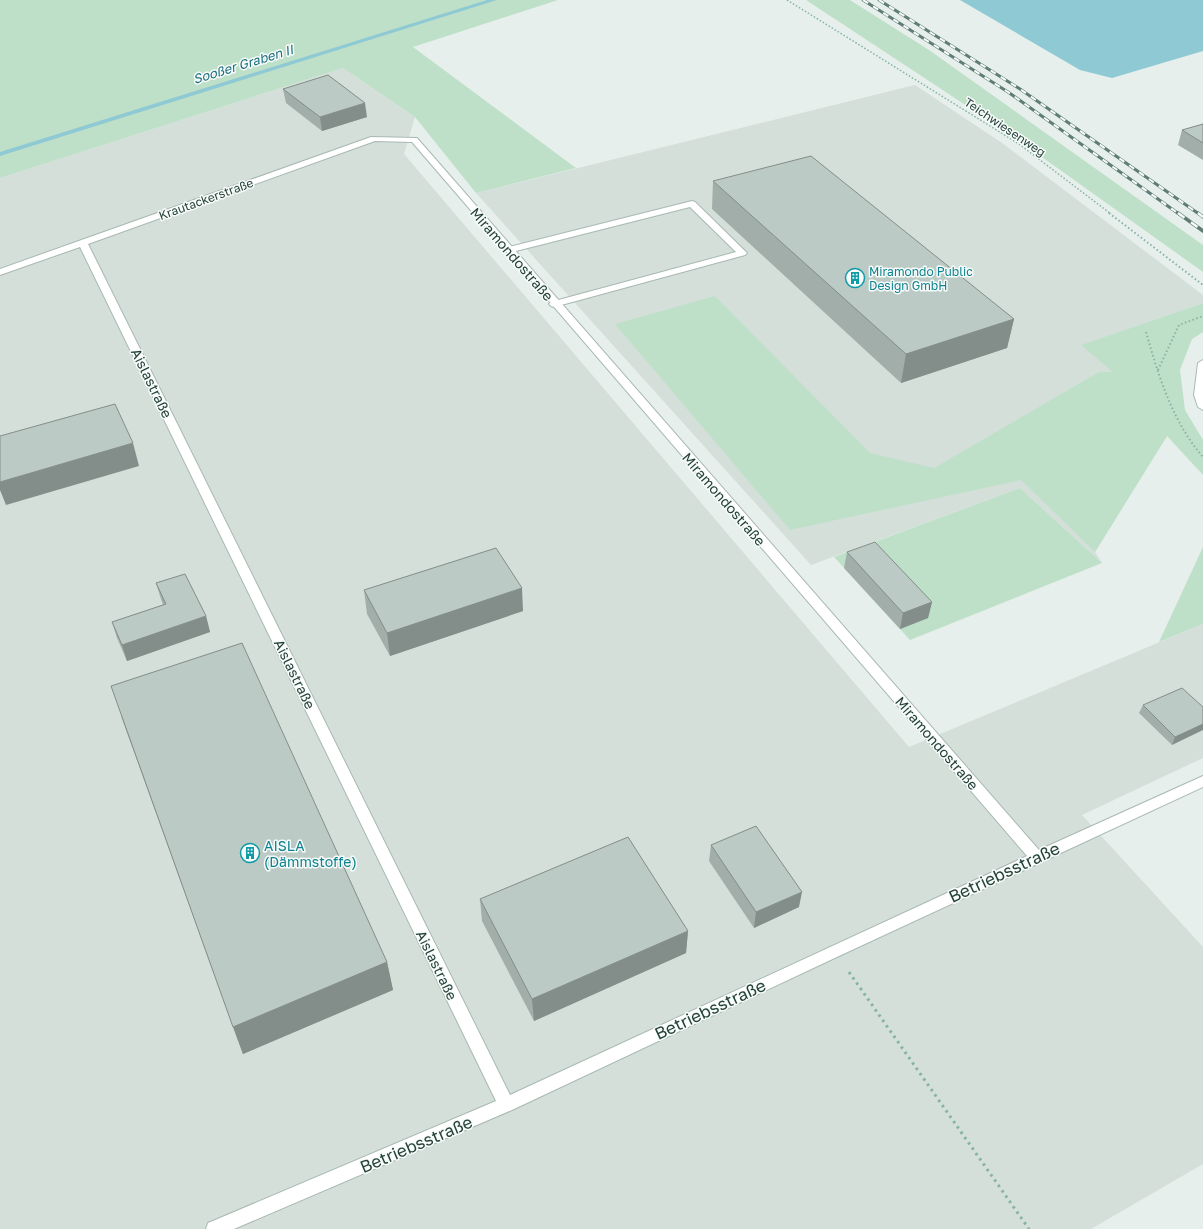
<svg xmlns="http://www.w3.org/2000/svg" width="1203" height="1229" viewBox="0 0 1203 1229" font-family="'Golos Text',sans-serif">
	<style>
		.built { fill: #d4dfda }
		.green { fill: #bfe0c8 }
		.water { fill: #8ec9d4 }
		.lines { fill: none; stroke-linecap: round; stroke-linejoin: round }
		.stream { fill: #8ec9d4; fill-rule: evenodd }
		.service-casing { stroke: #a8b8b2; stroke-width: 2 }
		.minor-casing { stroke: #a8b8b2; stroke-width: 2 }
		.path-far2 { stroke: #86b3a5; stroke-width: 1.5; stroke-dasharray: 1.5 2; stroke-linecap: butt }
		.path-far1 { stroke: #86b3a5; stroke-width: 2; stroke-dasharray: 1.5 2.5; stroke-linecap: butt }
		.path { stroke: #86b3a5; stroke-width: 3; stroke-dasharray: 2.5 4; stroke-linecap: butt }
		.service { fill: #fff; fill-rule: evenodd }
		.minor { fill: #fff; fill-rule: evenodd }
		.rail-far1-casing { stroke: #5f7d75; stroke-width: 3 }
		.rail-casing { stroke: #5f7d75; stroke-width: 3.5 }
		.rail-far1 { stroke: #f7fbf9; stroke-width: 2; stroke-dasharray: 6; stroke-linecap: butt }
		.rail { stroke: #f7fbf9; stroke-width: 2.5; stroke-dasharray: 8; stroke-linecap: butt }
		.wall { fill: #a1aea9 }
		.shaded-wall { fill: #838d89 }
		.building { fill: #bbcac4; stroke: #838d89 }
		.labels { text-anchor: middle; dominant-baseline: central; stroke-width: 3; stroke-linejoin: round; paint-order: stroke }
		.far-street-label { font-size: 12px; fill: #24423a; stroke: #f7fbf9 }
		.far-culture-label { font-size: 12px; fill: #0d838f; stroke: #f7fbf9; text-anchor: start }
		.far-water-label { font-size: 13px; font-style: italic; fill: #1c6f80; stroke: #f7fbf9 }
		.street-label { font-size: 14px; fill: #24423a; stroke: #f7fbf9 }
		.culture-label { font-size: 14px; fill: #0d838f; stroke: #f7fbf9; text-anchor: start }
		.near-street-label { font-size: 17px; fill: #24423a; stroke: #f7fbf9 }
	</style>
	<rect width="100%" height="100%" fill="#e6efeb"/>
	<g class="built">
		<path d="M343,68l72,49 -11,37 505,593 294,-123v134l-121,57 121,132v217l-112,65h-1091v-1051z"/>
		<path d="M915,85l87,58 201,152v8l-121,42 32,27 53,64 -72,116 7,11 -82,-75 -209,77 -335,-372z"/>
	</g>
	<g class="green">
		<path d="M0,0h558l-145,47 163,121 -100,25 -61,-76 -72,-49 -343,110z"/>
		<path d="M806,0h44l79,50 274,195v27l-189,-135z"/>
		<path d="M715,296l155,157 64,15 165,-96h14l-32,-27 122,-42v29l-11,7 -12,31 5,40 18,30v35l-36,-39 -72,116 -74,-72 -231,50 -175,-206z"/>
		<path d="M1020,488l82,75 -192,77 -76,-83z"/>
		<path d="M1203,547v77l-44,18z"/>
	</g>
	<path class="water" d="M960,0h243v51l-91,27 -32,-8z"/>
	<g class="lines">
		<path class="stream" d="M487,0h10l-497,156v-4z"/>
		<g class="service-casing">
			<path id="service" d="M692,201l3,1 50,49 2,2 -2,2 -191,52 -3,-1 -2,-2 2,-2 185,-50 -46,-45 -182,46 -5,-3 2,-2z"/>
		</g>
		<g class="minor-casing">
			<g id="minor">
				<path d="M371,137l46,1 622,712 164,-74v11l-364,169 -327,154 -278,119h-28l2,-6 288,-122 -416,-854 -80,28v-6zM375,141l37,1 615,714 -517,239 -422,-851z"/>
				<path d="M1203,360v50l-5,-3 -4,-12 4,-32z"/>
			</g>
		</g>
		<path class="path-far2" d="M787,0l232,144 92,70"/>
		<g class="path-far1">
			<path d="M1109,213l94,72"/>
			<path d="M1146,332c13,45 26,89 57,125"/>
			<path d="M1158,370l21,-45 24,-9"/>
		</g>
		<path class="path" d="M849,972l180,257"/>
		<use href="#service" class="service"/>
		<use href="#minor" class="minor"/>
		<g class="rail-far1-casing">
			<g id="rail-far1">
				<path d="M863,0l145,92 171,122"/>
				<path d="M879,0l141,89 179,125"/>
			</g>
		</g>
		<g class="rail-casing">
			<g id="rail">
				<path d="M1178,213l25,18"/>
				<path d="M1198,213l5,4"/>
			</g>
		</g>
		<use href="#rail-far1" class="rail-far1"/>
		<use href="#rail" class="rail"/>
	</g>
	<g class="wall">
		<path d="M283,89l84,28 -45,14 -36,-28z"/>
		<path d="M1203,124v36l-25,-15 4,-15z"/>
		<path d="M713,181l301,138 -7,29 -106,35 -189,-174z"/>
		<path d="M847,552l85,50 -4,16 -28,11 -56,-61z"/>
		<path d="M156,583l50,33 4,16 -83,29 -10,-23 -5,-16 51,-17 -2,-6z"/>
		<path d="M364,590l159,21 -133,45 -23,-42z"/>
		<path d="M1143,705l60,2 -31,38 -33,-32z"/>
		<path d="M121,716l266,246 6,28 -150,64z"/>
		<path d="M711,845l88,62 -45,21 -45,-67z"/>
		<path d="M480,899l208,32 -2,22 -152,68 -52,-100z"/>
	</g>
	<g class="shaded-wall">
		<path d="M365,103l2,14 -45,14 -2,-14z"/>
		<path d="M1014,319l-7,29 -106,35 5,-29z"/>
		<path d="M133,443l6,23 -133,39 -6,-15v-8z"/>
		<path d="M522,588l1,23 -133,45 -3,-23z"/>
		<path d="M932,602l-4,16 -28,11 3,-16z"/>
		<path d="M206,616l4,16 -83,29 -5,-16z"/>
		<path d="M1203,724v6l-31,15 3,-8z"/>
		<path d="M802,892l-3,15 -45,21 2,-16z"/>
		<path d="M688,931l-2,22 -152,68 -2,-22z"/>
		<path d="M387,962l6,28 -150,64 -10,-27z"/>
	</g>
	<g class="building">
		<path d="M328,75l37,28 -45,14 -37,-28z"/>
		<path d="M1203,124v19l-21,-13z"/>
		<path d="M811,156l203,163 -108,35 -193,-173z"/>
		<path d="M115,404l18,39 -133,39v-46z"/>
		<path d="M875,542l57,60 -29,11 -56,-61z"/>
		<path d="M496,548l26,40 -135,45 -23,-43z"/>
		<path d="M185,574l21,42 -84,29 -10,-23 54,-18 -10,-21z"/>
		<path d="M242,643l145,319 -154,65 -122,-341z"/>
		<path d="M1182,688l21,19v17l-28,13 -32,-32z"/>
		<path d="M756,826l46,66 -46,20 -45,-67z"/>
		<path d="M628,837l60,94 -156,68 -52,-100z"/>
	</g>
	<defs>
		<g id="building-ring" transform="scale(1)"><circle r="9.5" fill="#f7fbf9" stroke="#0f9aa8" stroke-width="1.5"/><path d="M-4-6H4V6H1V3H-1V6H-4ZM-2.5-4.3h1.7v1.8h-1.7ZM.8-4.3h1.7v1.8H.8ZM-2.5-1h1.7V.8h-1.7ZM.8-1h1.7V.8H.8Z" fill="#0f9aa8"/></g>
	</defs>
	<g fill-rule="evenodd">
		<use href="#building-ring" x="855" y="278"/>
		<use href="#building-ring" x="250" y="853"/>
	</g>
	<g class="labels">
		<g class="far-street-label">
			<text transform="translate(1005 127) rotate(34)">Teichwiesenweg</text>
			<text transform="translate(206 199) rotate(-20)">Krautackerstraße</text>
		</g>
		<g class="far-culture-label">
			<text x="869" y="271">Miramondo Public<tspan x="869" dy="14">Design GmbH</tspan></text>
		</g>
		<g class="far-water-label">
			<text transform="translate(243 64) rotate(-17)">Sooßer Graben II</text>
		</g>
		<g class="street-label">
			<text transform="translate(512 254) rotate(49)">Miramondostraße</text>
			<text transform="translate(152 383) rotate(64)">Aislastraße</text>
			<text transform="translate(724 499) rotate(49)">Miramondostraße</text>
			<text transform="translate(295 674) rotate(64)">Aislastraße</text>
			<text transform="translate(937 743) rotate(49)">Miramondostraße</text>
			<text transform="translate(437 965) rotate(64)">Aislastraße</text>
		</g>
		<g class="culture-label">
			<text x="264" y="845">AISLA<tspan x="264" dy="16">(Dämmstoffe)</tspan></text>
		</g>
		<g class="near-street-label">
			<text transform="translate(1004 872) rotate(-25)">Betriebsstraße</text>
			<text transform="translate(710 1009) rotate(-25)">Betriebsstraße</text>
			<text transform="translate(416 1144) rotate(-23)">Betriebsstraße</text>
		</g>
	</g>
</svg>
